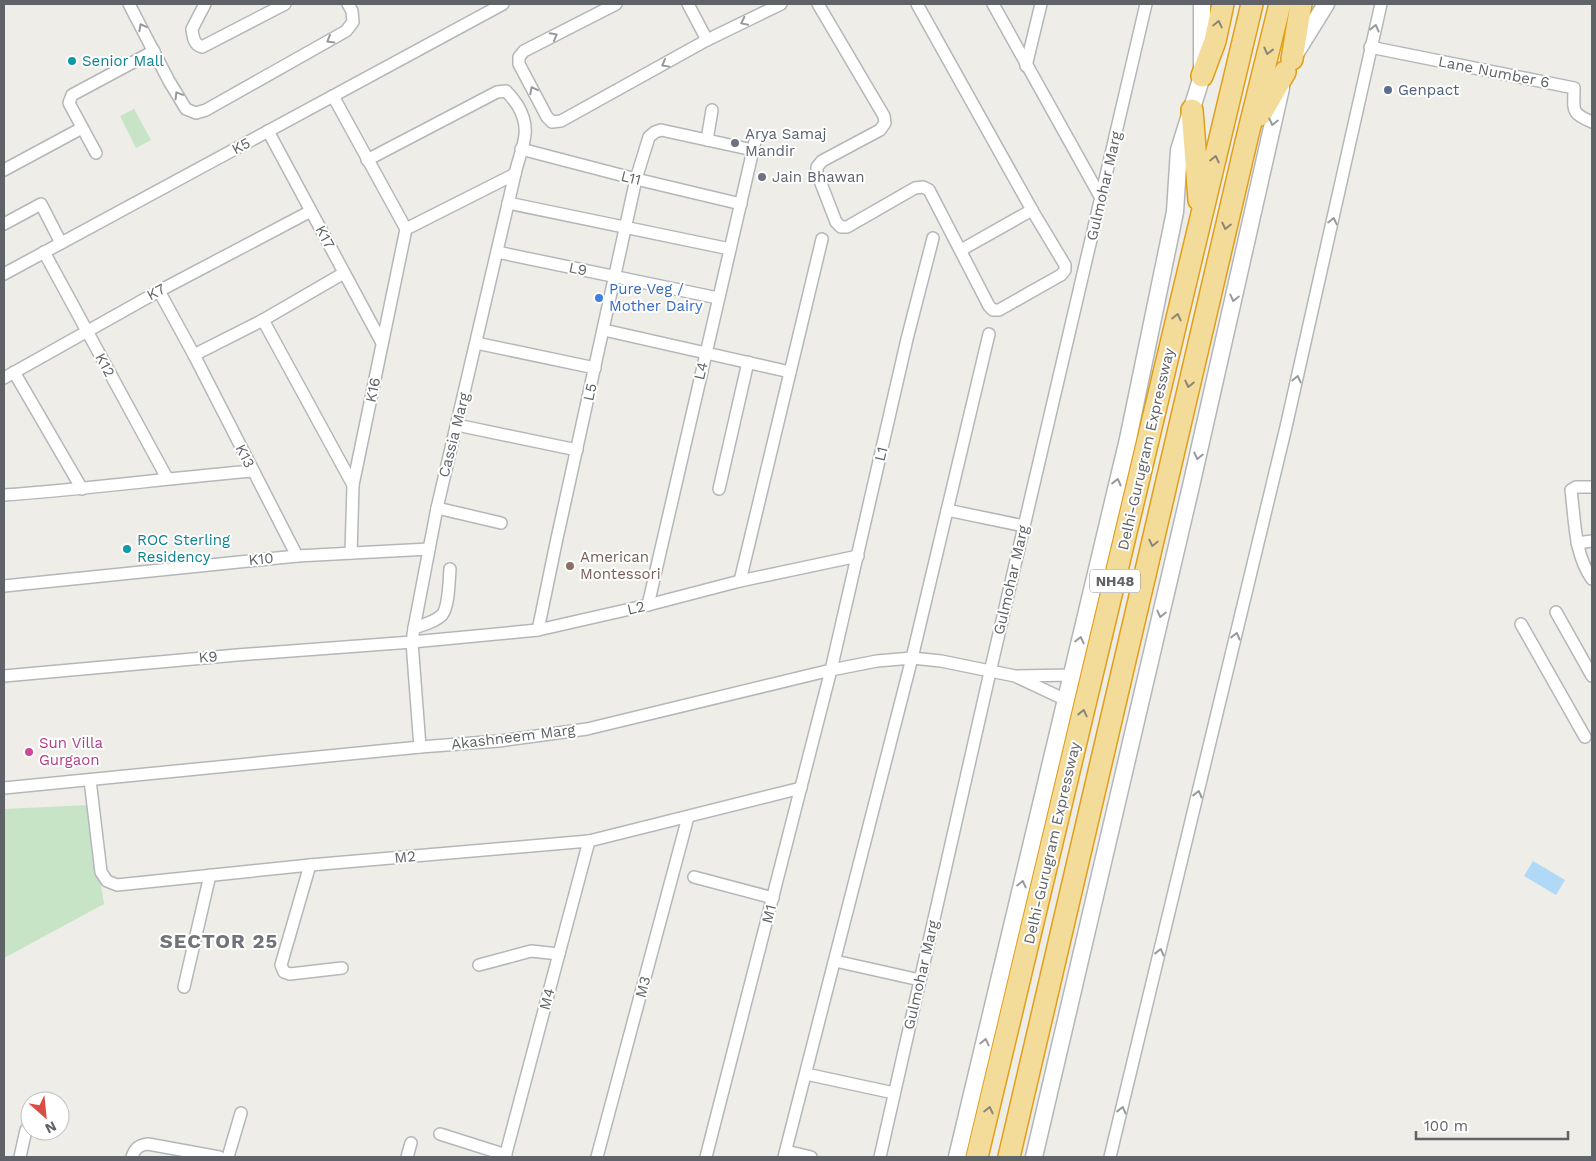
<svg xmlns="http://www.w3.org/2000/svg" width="1596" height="1161" viewBox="0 0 1596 1161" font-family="'Work Sans',sans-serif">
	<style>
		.green { fill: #c7e4c6 }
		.water { fill: #afd9f7 }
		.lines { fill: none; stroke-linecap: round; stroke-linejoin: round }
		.street-casing { stroke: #b4b7ba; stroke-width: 14 }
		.secondary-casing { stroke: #b3b6ba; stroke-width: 19 }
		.highway-casing { stroke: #e19f16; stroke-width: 24 }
		.street { stroke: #fff; stroke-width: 11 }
		.secondary { stroke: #fff; stroke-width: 16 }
		.highway { stroke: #f3db9a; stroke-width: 21 }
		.oneway { stroke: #97999c }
		.oneway2 { stroke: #8b8676 }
		.culture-dot { fill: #0f9aa8; stroke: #fff; stroke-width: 2 }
		.service-dot { fill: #5c6f8a; stroke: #fff; stroke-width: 2 }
		.worship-dot { fill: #6b7280; stroke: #fff; stroke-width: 2 }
		.shop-dot { fill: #3f7fe0; stroke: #fff; stroke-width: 2 }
		.education-dot { fill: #8d6e63; stroke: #fff; stroke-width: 2 }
		.hotel-dot { fill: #d1479c; stroke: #fff; stroke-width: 2 }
		.labels { text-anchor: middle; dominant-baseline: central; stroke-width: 4; stroke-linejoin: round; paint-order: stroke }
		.shield { fill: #fff; stroke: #8f9194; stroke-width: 1 }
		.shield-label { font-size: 14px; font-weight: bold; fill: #5f6266 }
		.culture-label { font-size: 15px; fill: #0d838f; stroke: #fff; text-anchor: start }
		.street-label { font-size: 15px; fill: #5f6266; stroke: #fff }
		.service-label { font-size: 15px; fill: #4e5e75; stroke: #fff; text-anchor: start }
		.worship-label { font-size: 15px; fill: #5b616d; stroke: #fff; text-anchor: start }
		.shop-label { font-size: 15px; fill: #366cbe; stroke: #fff; text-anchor: start }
		.education-label { font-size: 15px; fill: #785e54; stroke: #fff; text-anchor: start }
		.hotel-label { font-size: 15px; fill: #b23c85; stroke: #fff; text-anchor: start }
		.district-label { font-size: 20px; font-weight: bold; letter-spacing: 1px; fill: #707478; stroke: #fff }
	</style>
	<rect width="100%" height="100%" fill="#efede7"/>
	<g class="green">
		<path d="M134,109l17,31 -15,8 -16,-32z"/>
		<path d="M88,805l16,99 -100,54v-149z"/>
	</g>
	<path class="water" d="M1533,861l32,19 -9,15 -32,-19z"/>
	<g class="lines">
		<g class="street-casing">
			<g id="street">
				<path d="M129,4l40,77 17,28 10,4 10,-3 140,-79 7,-9 -1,-11 -4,-7"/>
				<path d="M205,4l-13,25c1,8 2,16 10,18l83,-43"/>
				<path d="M616,4l-92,47 -5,6v7l28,53 5,5 9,-1 146,-81 74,-36"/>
				<path d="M688,4l19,36"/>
				<path d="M818,4l66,112 1,7 -5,7 -58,31 -5,6v6l19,49 5,5h6l68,-39 8,-1 6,3 60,116 4,4h6l62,-35 4,-5v-5l-33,-55 -115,-206"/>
				<path d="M993,4l108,194"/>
				<path d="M1370,47l204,41c0,22 -4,25 18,34"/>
				<path d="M1026,66l15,-62"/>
				<path d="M333,96l73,133"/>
				<path d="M268,131l114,212"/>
				<path d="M707,140l5,-30"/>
				<path d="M521,149l115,30 105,25"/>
				<path d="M96,153l-27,-50 3,-8 82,-44"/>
				<path d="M367,160l130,-68 9,-1c5,5 8,9 12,15 15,26 3,41 -3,68l-78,334 -23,120 -2,14 8,105"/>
				<path d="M4,170l78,-42"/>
				<path d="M508,203l222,46"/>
				<path d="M4,224l37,-20 20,39"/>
				<path d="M406,229l109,-55"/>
				<path d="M961,250l71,-40"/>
				<path d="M44,252l123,226"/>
				<path d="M497,252l221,46"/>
				<path d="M4,274l499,-270"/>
				<path d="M159,291l35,64 103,201"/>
				<path d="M263,320l90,165"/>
				<path d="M604,330l186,42"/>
				<path d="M476,343l119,25"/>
				<path d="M194,355l69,-35 81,-47"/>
				<path d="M14,372l68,117"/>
				<path d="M4,378l155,-87 152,-80"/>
				<path d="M457,425l120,25"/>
				<path d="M1592,487h-16l-5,3c4,30 3,64 21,89"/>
				<path d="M719,489l29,-127"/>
				<path d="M4,495c83,-6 166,-17 249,-24"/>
				<path d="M437,508l64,15"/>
				<path d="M947,510l77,16"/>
				<path d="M1577,543l15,-2"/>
				<path d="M351,553l2,-68 53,-256"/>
				<path d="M740,581l82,-342"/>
				<path d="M4,586l293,-30 132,-7"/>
				<path d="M648,605l108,-468"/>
				<path d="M1556,612l36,64"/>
				<path d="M1521,624l64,113"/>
				<path d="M414,628c9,-3 21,-6 28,-13 7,-8 7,-35 8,-46"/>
				<path d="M538,630l18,-87 80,-364 13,-42 6,-5 6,-2 92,20"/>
				<path d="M4,676l233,-21 175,-13 126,-12 110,-25 92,-24 118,-25"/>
				<path d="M1017,677l49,23"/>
				<path d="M90,780l11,92 6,9 10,4 193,-20 279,-24 212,-53"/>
				<path d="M4,788l416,-41 79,-6 88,-12 244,-59 46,-9 35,-3 29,3 74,15 57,-1"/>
				<path d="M310,865l-29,100 3,7 6,2 52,-6"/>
				<path d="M694,877l79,21"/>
				<path d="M835,961l85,19"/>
				<path d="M479,965l52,-14 28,3"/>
				<path d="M184,987l26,-112"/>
				<path d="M806,1074l88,19"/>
				<path d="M440,1134l66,21"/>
				<path d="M786,1151l25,6"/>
				<path d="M20,1157l6,-27"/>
				<path d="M132,1157c3,-9 7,-12 16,-13l71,13"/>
				<path d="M228,1157l13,-44"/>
				<path d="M407,1157l4,-14"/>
				<path d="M505,1157l84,-316"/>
				<path d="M597,1157l91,-340"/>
				<path d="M706,1157l125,-487 76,-331 26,-101"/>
				<path d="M784,1157l128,-499 77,-324"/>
				<path d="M880,1157l110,-485 156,-668"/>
				<path d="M1110,1157l176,-730 95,-423"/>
			</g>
		</g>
		<g class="secondary-casing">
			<g id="secondary">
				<path d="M1295,54l31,-50"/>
				<path d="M957,1157l171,-718 47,-227 4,-62 23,-74v-72"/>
				<path d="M1034,1157l157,-671 90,-398"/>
			</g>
		</g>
		<g class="highway-casing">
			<g id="highway">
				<path d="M1292,59l9,-55"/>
				<path d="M1202,76l13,-35 8,-37"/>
				<path d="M1192,110l7,90"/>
				<path d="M1260,115l25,-43"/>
				<path d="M977,1157l275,-1153"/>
				<path d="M1009,1157l238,-1019 33,-134"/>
			</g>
		</g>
		<use href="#street" class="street"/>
		<use href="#secondary" class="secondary"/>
		<use href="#highway" class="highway"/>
	</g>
	<defs><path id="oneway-chevron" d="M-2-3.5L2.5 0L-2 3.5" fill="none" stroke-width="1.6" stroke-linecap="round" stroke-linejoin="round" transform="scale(1.25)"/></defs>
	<g class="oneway">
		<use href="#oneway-chevron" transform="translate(744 22) rotate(154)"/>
		<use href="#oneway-chevron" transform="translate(142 27) rotate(-118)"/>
		<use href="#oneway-chevron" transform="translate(1375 28) rotate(-76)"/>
		<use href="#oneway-chevron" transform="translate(554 36) rotate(-28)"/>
		<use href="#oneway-chevron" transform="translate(330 40) rotate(150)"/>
		<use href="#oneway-chevron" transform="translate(665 64) rotate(151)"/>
		<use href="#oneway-chevron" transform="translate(533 90) rotate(-118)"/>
		<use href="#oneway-chevron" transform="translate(178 95) rotate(-121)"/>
		<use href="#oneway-chevron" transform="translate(1273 122) rotate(103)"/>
		<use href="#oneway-chevron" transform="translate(1333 221) rotate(-77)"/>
		<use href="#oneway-chevron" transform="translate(1234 298) rotate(103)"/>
		<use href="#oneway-chevron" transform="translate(1297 379) rotate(-77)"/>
		<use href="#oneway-chevron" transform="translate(1198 456) rotate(103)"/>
		<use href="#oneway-chevron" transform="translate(1117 482) rotate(-76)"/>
		<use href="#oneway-chevron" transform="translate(1161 614) rotate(103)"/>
		<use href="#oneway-chevron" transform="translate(1236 636) rotate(-76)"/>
		<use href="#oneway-chevron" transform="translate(1080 640) rotate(-77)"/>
		<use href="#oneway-chevron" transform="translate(1198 794) rotate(-76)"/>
		<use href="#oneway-chevron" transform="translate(1022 884) rotate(-77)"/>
		<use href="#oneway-chevron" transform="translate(1160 952) rotate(-76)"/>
		<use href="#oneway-chevron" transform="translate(985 1042) rotate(-77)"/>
		<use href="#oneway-chevron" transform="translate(1122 1110) rotate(-76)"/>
	</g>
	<g class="oneway2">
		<use href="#oneway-chevron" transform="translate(1218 24) rotate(-77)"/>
		<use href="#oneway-chevron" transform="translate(1268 51) rotate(104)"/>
		<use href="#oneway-chevron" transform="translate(1215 159) rotate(-77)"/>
		<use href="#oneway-chevron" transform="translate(1226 226) rotate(103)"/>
		<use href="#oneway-chevron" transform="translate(1177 317) rotate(-77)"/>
		<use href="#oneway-chevron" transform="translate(1189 384) rotate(103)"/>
		<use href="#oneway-chevron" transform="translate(1153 543) rotate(103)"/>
		<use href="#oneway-chevron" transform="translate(1083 713) rotate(-77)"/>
		<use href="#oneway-chevron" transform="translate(989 1110) rotate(-77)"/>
	</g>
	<g class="culture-dot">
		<circle cx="72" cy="61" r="5"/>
		<circle cx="127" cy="549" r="5"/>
	</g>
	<circle class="service-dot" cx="1388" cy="90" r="5"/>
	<g class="worship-dot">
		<circle cx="735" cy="143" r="5"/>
		<circle cx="762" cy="177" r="5"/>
	</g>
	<circle class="shop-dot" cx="599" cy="298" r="5"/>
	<circle class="education-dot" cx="570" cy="566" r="5"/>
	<circle class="hotel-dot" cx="29" cy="752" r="5"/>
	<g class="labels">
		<rect class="shield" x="1090" y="569.5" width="50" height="23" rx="4"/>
		<g class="shield-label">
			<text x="1115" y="581">NH48</text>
		</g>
		<g class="culture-label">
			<text x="82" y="61">Senior Mall</text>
			<text x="137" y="540">ROC Sterling<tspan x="137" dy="17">Residency</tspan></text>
		</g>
		<g class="street-label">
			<text transform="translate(1494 72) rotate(11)">Lane Number 6</text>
			<text transform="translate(241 146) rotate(-28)">K5</text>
			<text transform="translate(631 178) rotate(14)">L11</text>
			<text transform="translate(1104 186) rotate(-77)">Gulmohar Marg</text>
			<text transform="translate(325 237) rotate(62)">K17</text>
			<text transform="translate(578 269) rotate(12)">L9</text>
			<text transform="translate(156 292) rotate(-28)">K7</text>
			<text transform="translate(105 365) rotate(62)">K12</text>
			<text transform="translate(701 371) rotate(-77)">L4</text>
			<text transform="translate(373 390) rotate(-78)">K16</text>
			<text transform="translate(590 392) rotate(-78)">L5</text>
			<text transform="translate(454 435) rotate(-76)">Cassia Marg</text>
			<text transform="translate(1146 449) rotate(-77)">Delhi-Gurugram Expressway</text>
			<text transform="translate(881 454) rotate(-77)">L1</text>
			<text transform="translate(245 456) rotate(63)">K13</text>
			<text transform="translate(261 559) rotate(-6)">K10</text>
			<text transform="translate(1011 580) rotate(-77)">Gulmohar Marg</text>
			<text transform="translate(636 608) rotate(-13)">L2</text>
			<text transform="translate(208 657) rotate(-5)">K9</text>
			<text transform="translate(513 737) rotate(-7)">Akashneem Marg</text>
			<text transform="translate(1052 843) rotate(-77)">Delhi-Gurugram Expressway</text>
			<text transform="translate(405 857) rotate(-5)">M2</text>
			<text transform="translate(769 914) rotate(-76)">M1</text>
			<text transform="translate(921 975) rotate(-77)">Gulmohar Marg</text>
			<text transform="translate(643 987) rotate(-75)">M3</text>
			<text transform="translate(547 999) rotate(-75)">M4</text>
		</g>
		<g class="service-label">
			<text x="1398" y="90">Genpact</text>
		</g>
		<g class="worship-label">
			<text x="745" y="134">Arya Samaj<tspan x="745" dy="17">Mandir</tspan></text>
			<text x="772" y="177">Jain Bhawan</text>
		</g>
		<g class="shop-label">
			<text x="609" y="289">Pure Veg /<tspan x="609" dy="17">Mother Dairy</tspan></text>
		</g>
		<g class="education-label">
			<text x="580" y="557">American<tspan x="580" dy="17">Montessori</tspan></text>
		</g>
		<g class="hotel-label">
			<text x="39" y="743">Sun Villa<tspan x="39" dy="17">Gurgaon</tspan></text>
		</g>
		<g class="district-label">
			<text x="219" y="941">SECTOR 25</text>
		</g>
	</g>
	<rect width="1596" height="1161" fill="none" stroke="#5f6266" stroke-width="10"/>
	<g transform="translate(45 1116) rotate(153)"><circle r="24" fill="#ffffff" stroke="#bfc0c2"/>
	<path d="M0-4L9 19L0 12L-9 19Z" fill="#da4d43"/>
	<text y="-8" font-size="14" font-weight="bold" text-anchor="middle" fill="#5f6266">N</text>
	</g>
	<path d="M1416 1131v8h152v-8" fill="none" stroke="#5f6266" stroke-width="2.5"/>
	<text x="1424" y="1131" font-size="15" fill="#5f6266" stroke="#ffffff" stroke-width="4" paint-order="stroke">100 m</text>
</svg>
